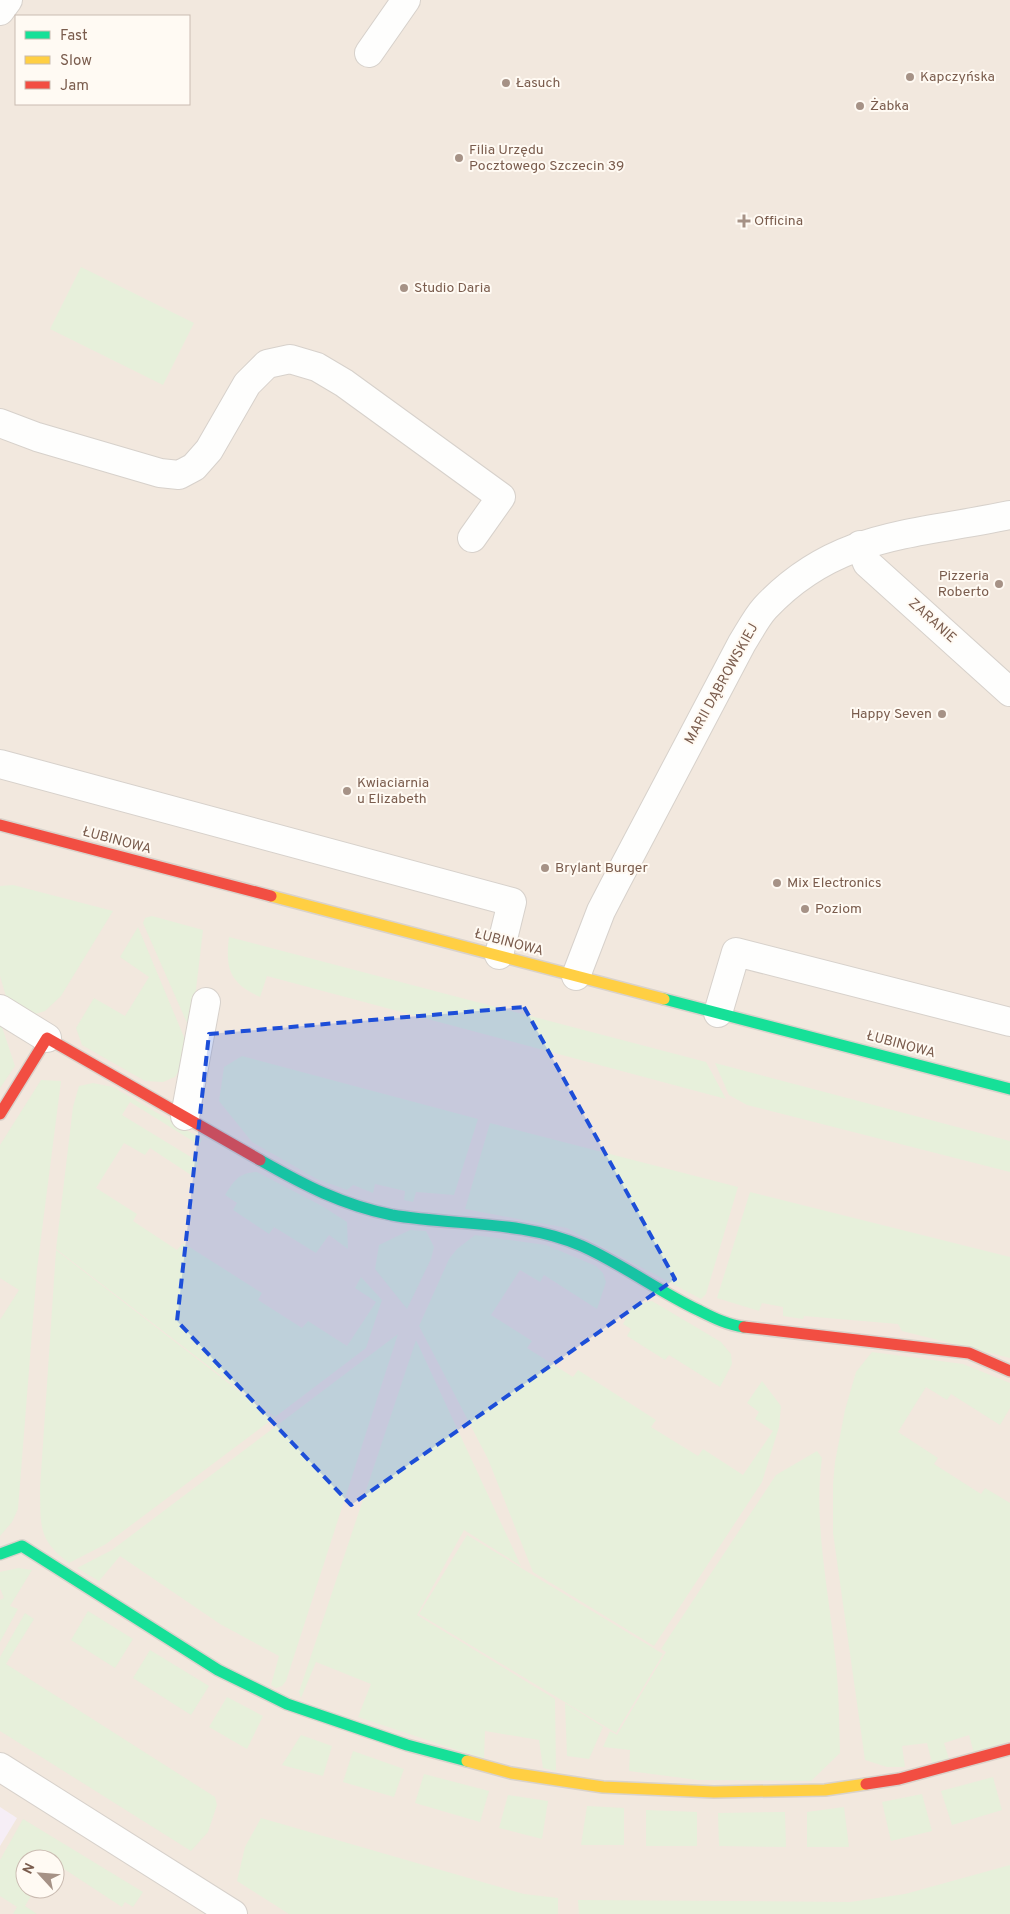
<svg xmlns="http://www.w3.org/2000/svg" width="1010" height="1914" viewBox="0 0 1010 1914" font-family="Overpass,sans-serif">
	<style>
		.residential { fill: #f2e8de; fill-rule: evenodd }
		.education { fill: #f6eef6 }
		.green { fill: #e7f0db }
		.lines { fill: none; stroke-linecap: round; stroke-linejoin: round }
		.street-casing { stroke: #d7d1cb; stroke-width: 30 }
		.fast-casing { stroke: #d9d2cb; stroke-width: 14 }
		.slow-casing { stroke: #d9d2cb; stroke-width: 14 }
		.jam-casing { stroke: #d9d2cb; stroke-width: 14 }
		.street { stroke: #fefefd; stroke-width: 28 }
		.fast { stroke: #16e098; stroke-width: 11 }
		.slow { stroke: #ffcf43; stroke-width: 11 }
		.jam { stroke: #f24e42; stroke-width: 11 }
		.marked { fill: #1d4ed8; fill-opacity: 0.2; stroke: #1d4ed8; stroke-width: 4; stroke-dasharray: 10 6; stroke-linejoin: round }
		.poi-dot { fill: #a69286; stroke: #fffaf3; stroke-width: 2 }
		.labels { text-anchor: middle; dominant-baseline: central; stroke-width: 4; stroke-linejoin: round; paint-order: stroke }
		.poi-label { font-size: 14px; fill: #7a5c4d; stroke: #fffaf3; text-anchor: start }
		.street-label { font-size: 14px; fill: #7a5c4d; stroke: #fffaf3 }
	</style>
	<rect width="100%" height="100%" fill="#f9f5f0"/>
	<path class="residential" d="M0,0h1010v1914h-1010zM16,16h173v88h-173zM25,1859h30v30h-30z"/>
	<path class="education" d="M0,1807l17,11 -17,28z"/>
	<g class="green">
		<path d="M81,267l113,56 -31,62 -113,-56z"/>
		<path d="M13,885l100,26 -52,85 -16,15 -10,3 -28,-14 -7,-24v-90z"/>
		<path d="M152,916l51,14 -12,102 -48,-109 2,-5z"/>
		<path d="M138,927l51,122 -5,14 -9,14 -12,5 -18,-1 -63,-36 -6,-17 18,-30 31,18 24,-39 -29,-20z"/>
		<path d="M229,937l477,125 20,37 -459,-123 -7,21c-30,-14 -35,-28 -31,-60z"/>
		<path d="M0,1021l15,45 -15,22z"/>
		<path d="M242,1056l236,63 -24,76 -38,-3 -3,10 -9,-2 1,-9 -30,-7 -2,9 -20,-8 -6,5 -30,-11 -65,-37 -33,-41 5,-34z"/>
		<path d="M715,1063l295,78v31l-263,-67 -18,-10z"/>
		<path d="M41,1080l20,1 -24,188 -19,240 -6,13 -12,14v-216l19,-30 -19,-12v-133z"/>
		<path d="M93,1083l20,4 89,52 -3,6 -69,-43 -8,13 77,47 -8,13 -41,-27 -5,7 -21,-12 -28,45 41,26 -4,7 44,29 6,-7 79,50 -4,7 44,28 6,-7 39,25 29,-44 -21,-14 6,-11 21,23 -16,48 -91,69 -219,-168 17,-142 6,-21z"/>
		<path d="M490,1123l248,64 -32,107 -5,5 -134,-71 -102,-19z"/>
		<path d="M257,1172l65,34 25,16 1,27 -19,-14 -13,18 -42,-26 -5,7 -36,-24 4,-7 -12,-8c10,-15 13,-22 32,-23z"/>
		<path d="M750,1192l260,65v101l-108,-27 -4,-7 -94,-8 -1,3 -20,-3v-9l-21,-4 -3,8 -42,-13z"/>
		<path d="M410,1230l16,1 8,16 -3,12 -24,50 -32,-40 4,-24z"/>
		<path d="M475,1235l71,10 50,21 7,7 3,9 -9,27 -53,-34 -4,7 -20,-12 -29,45 41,26 -5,7 46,29 5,-7 78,50 -5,7 47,29 5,-7 40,26 30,-44 -18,-12 4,-7 -12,-9 15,-22 19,25 -2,21 -17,55 -108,164 -121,-74 -45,-113 -69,-133 30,-67 8,-10z"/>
		<path d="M56,1250l218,168 -168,126 -37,19c-32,-24 -28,-38 -29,-75z"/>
		<path d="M652,1301l69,41 10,12 1,10 -12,23 -51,-32 -4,5 -38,-24 4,-7 -8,-5 11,-20z"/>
		<path d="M398,1334l-112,347 -4,5 -6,2 -5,-3 8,-29 -59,-32 -100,-68 -21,25 -22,-13 35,-18z"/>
		<path d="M416,1340l105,226 -57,-36 -47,85 138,84 1,72 -13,-3 -4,-28 -54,-9 -1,28 -126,-42 13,-33 -55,-22 -15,36 -2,-6z"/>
		<path d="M872,1352l91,12 47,19v25l-10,17 -49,-31 -4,6 -21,-13 -28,45 40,26 -4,6 47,30 4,-6 25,15v238l-36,12 -5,-18 -25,8 5,16 -17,4 -5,-20 -25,3 3,21h-18l-22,-7 -32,-227v-49l2,-22 10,-52 11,-38z"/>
		<path d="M817,1451l5,7c-9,65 7,132 13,197 4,32 4,66 5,98l-29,28 -113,-1 -69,-9 1,-21 -27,-3 7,-16 7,4 49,-83 -5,-3 115,-174z"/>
		<path d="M467,1535l196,119 -47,79 -197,-119z"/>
		<path d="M18,1568l14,2 -22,36 8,3 -18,33v-42l4,-2 -4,-10v-16z"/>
		<path d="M88,1611l45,28 -18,29 -44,-28z"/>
		<path d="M25,1613l9,6 -28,45 209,133 2,8 -9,27 -17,19 -191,-120v-74z"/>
		<path d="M150,1650l59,36 -18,29 -58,-37z"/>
		<path d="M227,1697l36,19 -16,33 -38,-22z"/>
		<path d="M565,1703l38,24 -14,32 -22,-3z"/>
		<path d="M301,1735l31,11 -9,30 -41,-11z"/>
		<path d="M353,1751l51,18 -10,28 -51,-15z"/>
		<path d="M424,1774l65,17 -9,31 -65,-19z"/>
		<path d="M993,1777l9,33 -50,15 -11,-34z"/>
		<path d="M922,1794l10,37 -41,10 -9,-39z"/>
		<path d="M508,1795l40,6 -6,38 -43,-11z"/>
		<path d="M587,1806l37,2v37h-43z"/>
		<path d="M844,1807l5,40h-42v-35z"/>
		<path d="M646,1810l51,2v34h-51z"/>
		<path d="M785,1812l1,35 -67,-1 -1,-33z"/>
		<path d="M261,1818l263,76 34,4v16h-269l-52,-33 8,-34z"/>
		<path d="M23,1819l120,73 -10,15 -8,-5 -3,5 -64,-42 -3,6v-12h-30v30h10l-10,17 12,8h-24l4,-7 -17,-11v-36z"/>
		<path d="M1010,1865v49h-431l-1,-14 272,2 55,-8z"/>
	</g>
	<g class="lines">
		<g class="street-casing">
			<g id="street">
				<path d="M0,11l8,-11"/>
				<path d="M369,53l37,-53"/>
				<path d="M0,423l37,14 123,36 19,2 15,-8 15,-17 38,-66 20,-20 23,-5 27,8 27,16 157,114 -29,41"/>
				<path d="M860,545l7,18 143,129"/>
				<path d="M0,764l512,138 -13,53"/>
				<path d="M576,976l25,-65 14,-27 127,-241c7,-11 14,-25 23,-35 71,-76 151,-73 245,-93"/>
				<path d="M0,1009l47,29"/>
				<path d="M718,1013l18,-61 274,70"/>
				<path d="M185,1116l21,-114"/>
				<path d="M0,1767l233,147"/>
			</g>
		</g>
		<g class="fast-casing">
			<g id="fast">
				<path d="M664,999l346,90"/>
				<path d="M260,1160c44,25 82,45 132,55 63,11 131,5 190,31 40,18 76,45 116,64 14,7 29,15 46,17"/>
				<path d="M0,1554l22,-8 196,124 69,34 120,41 60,16"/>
			</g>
		</g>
		<g class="slow-casing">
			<g id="slow">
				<path d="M271,896l393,103"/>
				<path d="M467,1761l44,12 92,14 111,5 111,-2 41,-6"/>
			</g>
		</g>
		<g class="jam-casing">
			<g id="jam">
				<path d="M0,825l271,71"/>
				<path d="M0,1114l47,-76 213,122"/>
				<path d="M744,1327l225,26 41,18"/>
				<path d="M866,1784l33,-5 111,-30"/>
			</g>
		</g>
		<use href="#street" class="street"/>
		<use href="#fast" class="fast"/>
		<use href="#slow" class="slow"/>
		<use href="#jam" class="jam"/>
	</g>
	<path class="marked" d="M524,1007l151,272 -324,226 -174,-184 32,-287z"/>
	<g class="poi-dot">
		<circle cx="910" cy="77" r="5"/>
		<circle cx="506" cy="83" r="5"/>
		<circle cx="860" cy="106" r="5"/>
		<circle cx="459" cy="158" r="5"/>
		<path d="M741.5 213.5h5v5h5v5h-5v5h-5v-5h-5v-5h5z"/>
		<circle cx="404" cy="288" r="5"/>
		<circle cx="999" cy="584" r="5"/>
		<circle cx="942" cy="714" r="5"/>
		<circle cx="347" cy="791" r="5"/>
		<circle cx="545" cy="868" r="5"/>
		<circle cx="777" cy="883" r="5"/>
		<circle cx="805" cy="909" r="5"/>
	</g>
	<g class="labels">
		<g class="poi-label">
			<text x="920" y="77">Kapczyńska</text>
			<text x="516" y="83">Łasuch</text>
			<text x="870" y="106">Żabka</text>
			<text x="469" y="150">Filia Urzędu<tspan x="469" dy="16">Pocztowego Szczecin 39</tspan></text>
			<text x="754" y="221">Officina</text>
			<text x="414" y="288">Studio Daria</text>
			<text x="989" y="576" text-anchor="end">Pizzeria<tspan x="989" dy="16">Roberto</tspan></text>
			<text x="932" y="714" text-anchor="end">Happy Seven</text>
			<text x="357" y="783">Kwiaciarnia<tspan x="357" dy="16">u Elizabeth</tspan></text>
			<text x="555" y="868">Brylant Burger</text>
			<text x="787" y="883">Mix Electronics</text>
			<text x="815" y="909">Poziom</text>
		</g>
		<g class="street-label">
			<text transform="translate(932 621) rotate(42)">ZARANIE</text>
			<text transform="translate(722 684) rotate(-61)">MARII DĄBROWSKIEJ</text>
			<text transform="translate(117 841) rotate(15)">ŁUBINOWA</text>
			<text transform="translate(509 943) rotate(15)">ŁUBINOWA</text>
			<text transform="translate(901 1045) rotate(15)">ŁUBINOWA</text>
		</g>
	</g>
	<rect x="15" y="15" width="175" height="90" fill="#fffaf3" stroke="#cabbb1"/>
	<rect x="25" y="31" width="25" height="8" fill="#16e098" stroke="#cabbb1"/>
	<text x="60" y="40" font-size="15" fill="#7a5c4d">Fast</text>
	<rect x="25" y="56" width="25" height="8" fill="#ffcf43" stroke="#cabbb1"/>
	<text x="60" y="65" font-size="15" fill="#7a5c4d">Slow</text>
	<rect x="25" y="81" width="25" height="8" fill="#f24e42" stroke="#cabbb1"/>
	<text x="60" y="90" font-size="15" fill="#7a5c4d">Jam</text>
	<g transform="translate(40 1874) rotate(296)"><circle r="24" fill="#fffaf3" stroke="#cabbb1"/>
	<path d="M0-4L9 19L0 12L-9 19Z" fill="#a69286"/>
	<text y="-8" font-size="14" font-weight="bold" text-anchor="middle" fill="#7a5c4d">N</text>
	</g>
</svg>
